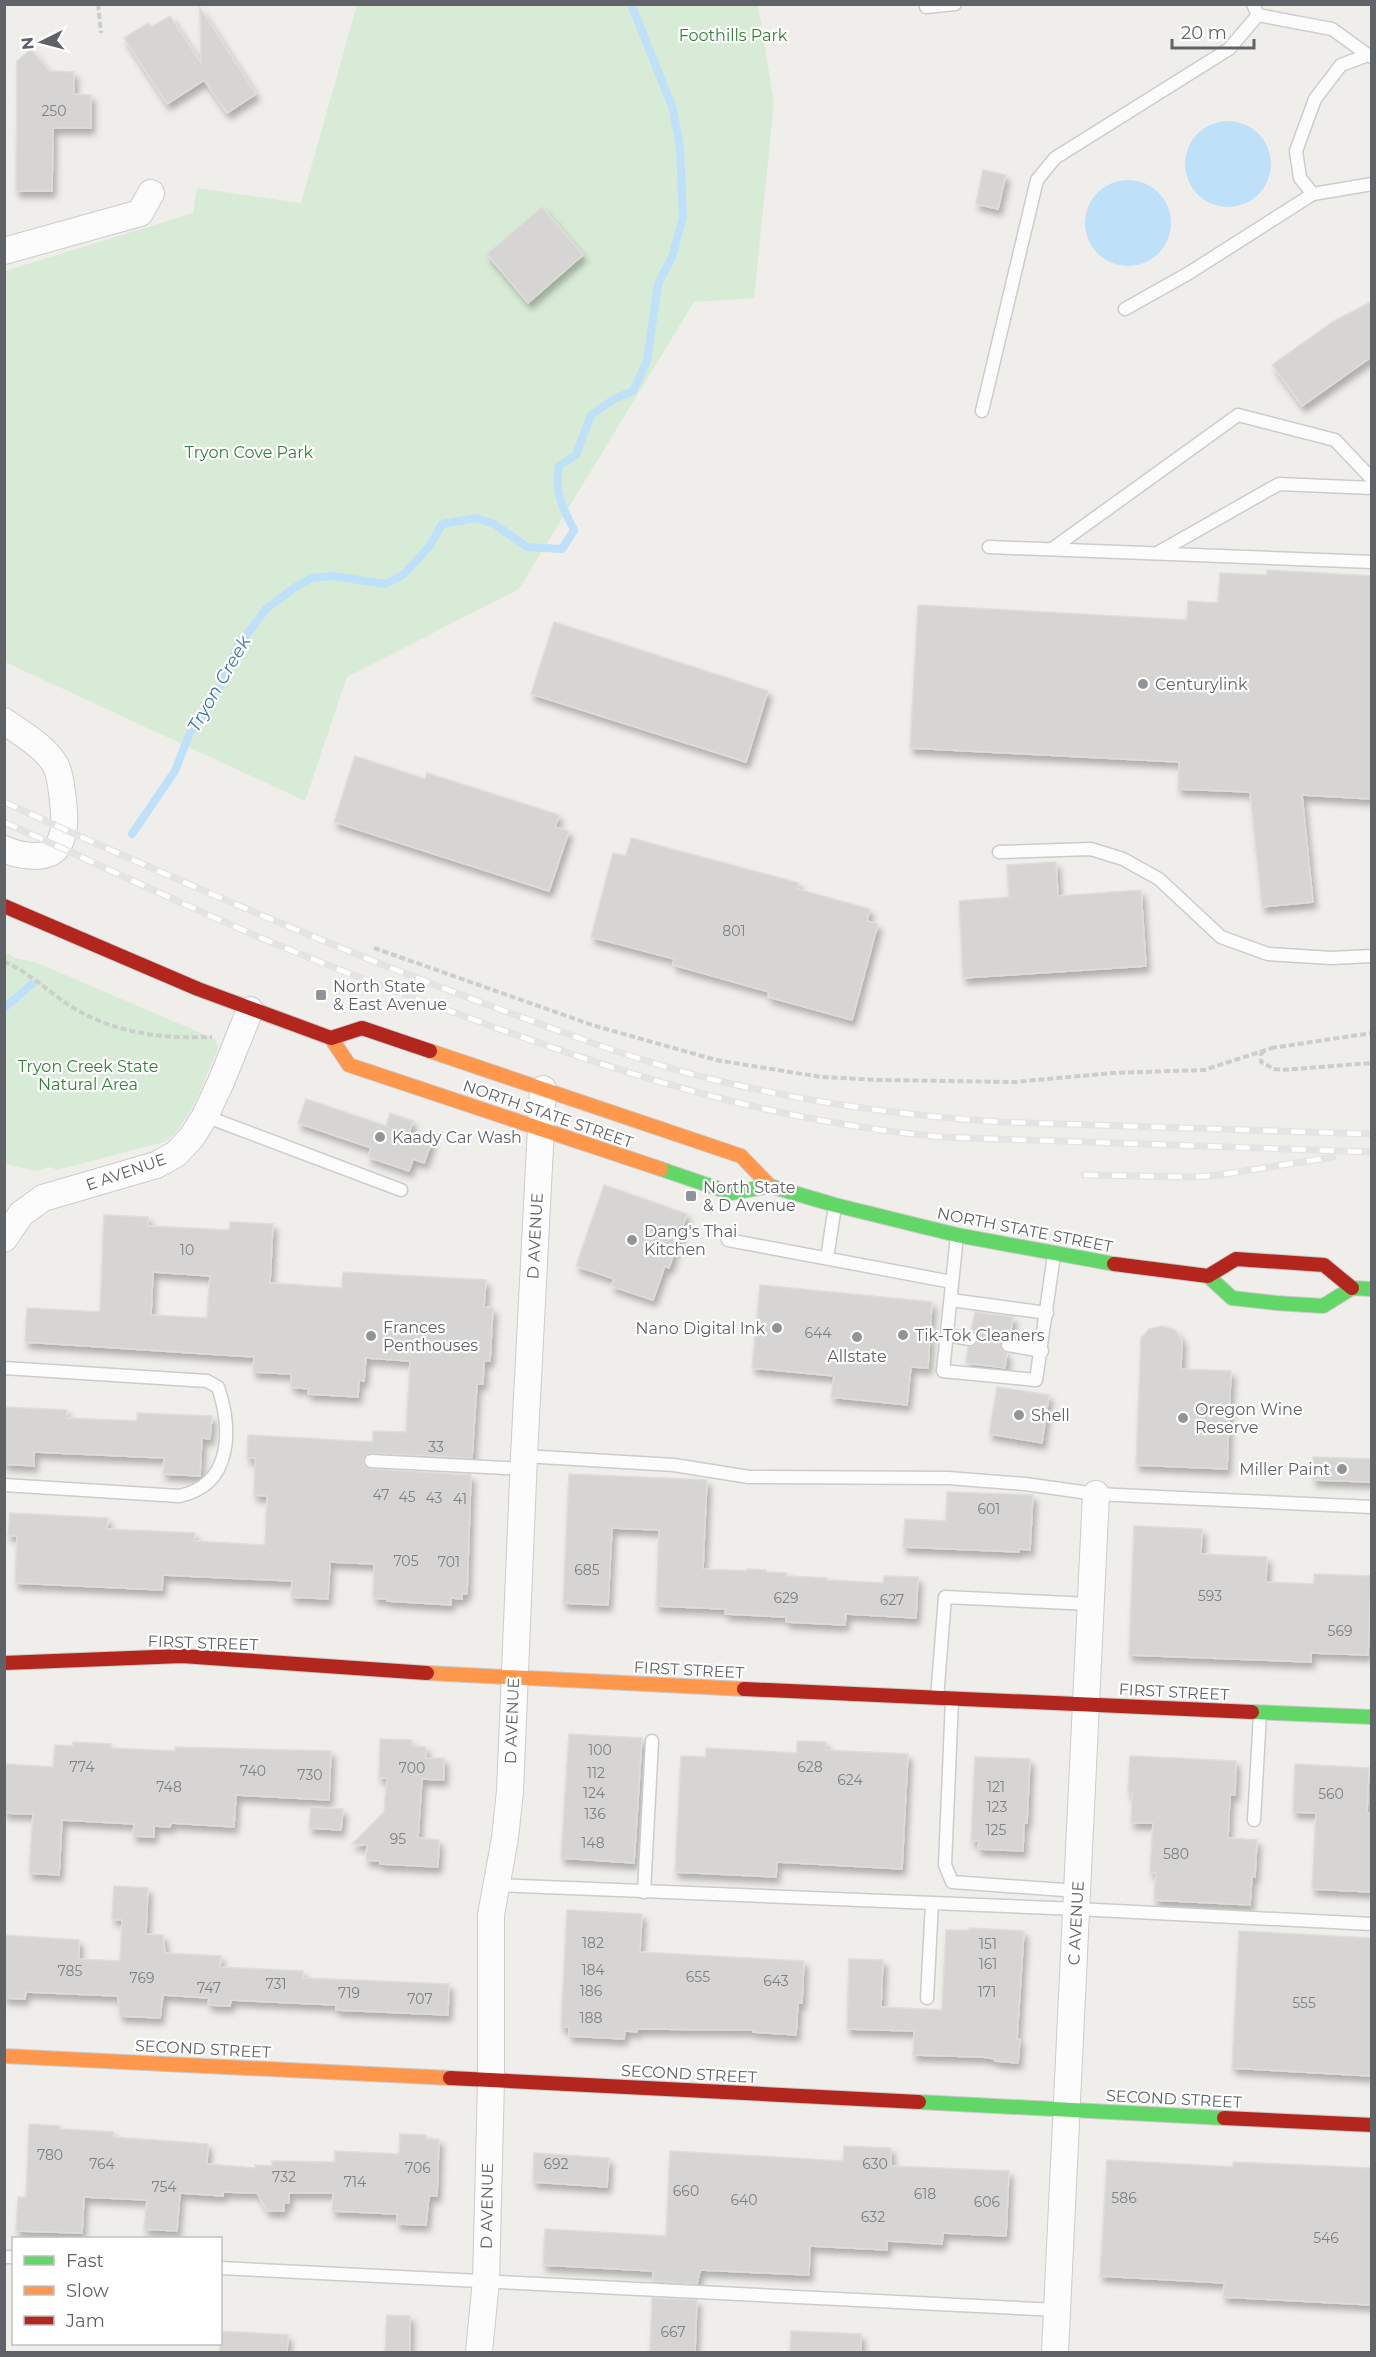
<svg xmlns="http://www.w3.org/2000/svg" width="1376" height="2357" viewBox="0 0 1376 2357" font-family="Montserrat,sans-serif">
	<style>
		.green { fill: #d8ebd6 }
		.water { fill: #bfe0f9 }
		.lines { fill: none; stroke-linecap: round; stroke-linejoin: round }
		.stream { stroke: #bfe0f9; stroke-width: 8 }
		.building { fill: #d6d5d3; stroke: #deddd9; stroke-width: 1.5; fill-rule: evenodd; filter: url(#shadow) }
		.lane-casing { stroke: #cbcccc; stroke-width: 15 }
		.street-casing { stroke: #cbcccc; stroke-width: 28 }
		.fast-casing { stroke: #cacacb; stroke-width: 16 }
		.slow-casing { stroke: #cacacb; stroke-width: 16 }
		.jam-casing { stroke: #cacacb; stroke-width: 16 }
		.path { stroke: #cacfcc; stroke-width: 4; stroke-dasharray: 6 3; stroke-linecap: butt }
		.lane { stroke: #fdfcfc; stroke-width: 12 }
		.street { stroke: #fdfcfc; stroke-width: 26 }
		.fast { stroke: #63d668; stroke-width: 14 }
		.slow { stroke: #ff974d; stroke-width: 14 }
		.jam { stroke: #b3261e; stroke-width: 14 }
		.rail-casing { stroke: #e4e4e4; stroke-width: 7 }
		.rail { stroke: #fff; stroke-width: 4.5; stroke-dasharray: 14; stroke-linecap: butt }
		.poi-dot { fill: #919496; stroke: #fff; stroke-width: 2 }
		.labels { text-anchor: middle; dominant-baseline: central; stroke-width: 4.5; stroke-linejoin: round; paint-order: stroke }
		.number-label { font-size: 14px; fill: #7e8184 }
		.park-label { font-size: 16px; fill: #348238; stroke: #fff }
		.poi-label { font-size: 16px; fill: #5f6368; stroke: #fff; text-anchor: start }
		.street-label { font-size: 16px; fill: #5f6368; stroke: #fff }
		.water-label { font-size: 18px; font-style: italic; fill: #4174aa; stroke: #fff }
	</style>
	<defs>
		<filter id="shadow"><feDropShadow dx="3.5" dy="6" stdDeviation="3" flood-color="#0004"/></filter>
	</defs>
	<rect width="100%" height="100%" fill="#efeeea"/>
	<g class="green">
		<path d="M357,5h401l16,98 -20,195 -60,4 -175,287 -172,88 -42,124 -300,-139v-391l188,-58 4,-25 104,15z"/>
		<path d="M5,952l10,6 20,4 180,77 3,9c-10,23 -30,82 -54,94l-107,28 -7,-3 -14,4 -31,-7z"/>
	</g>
	<g class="water">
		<circle cx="1228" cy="164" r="43"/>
		<circle cx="1128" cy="223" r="43"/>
	</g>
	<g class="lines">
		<g class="stream">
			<path d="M132,834l43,-63 14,-36 24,-34 25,-55 28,-37 28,-21 18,-10 20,-2 54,8 17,-9 26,-28 13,-23 34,-6 18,6 33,23 35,2 12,-19c-12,-24 -20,-37 -15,-64l17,-11 15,-40 23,-16 19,-8 14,-30 11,-77 14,-27 11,-40 -3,-68 -7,-40 -42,-105"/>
			<path d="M4,1008l28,-24"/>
		</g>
	</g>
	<g class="building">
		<path d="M200,8l56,86 -29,19 -23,-33 -37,24 -43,-66 24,-15 3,4 19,-11 31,47z"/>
		<path d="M31,49l18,22 25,1v22l17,1v33h-38l-1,63h-36l1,-130z"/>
		<path d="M983,170l23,5 -8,34 -22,-5z"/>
		<path d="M542,207l41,48 -55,48 -41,-49z"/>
		<path d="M1371,302v55l-69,49 -30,-41 62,-44z"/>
		<path d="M1267,570l104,6v223l-69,-4 11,107 -51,5 -12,-115 -72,-3 1,-27 -269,-14 8,-143 269,15 1,-19 30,2 2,-30 47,2z"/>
		<path d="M554,622l214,69 -22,71 -215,-68z"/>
		<path d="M355,756l70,23 2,-6 132,42 -4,12 14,4 -20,60 -215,-69z"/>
		<path d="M631,838l168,45 -2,6 73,20 -3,12 11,3 -26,96 -84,-23 1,-5 -96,-27 1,-6 -83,-22 22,-84 13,3z"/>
		<path d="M1056,862l2,34 83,-6 5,76 -183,12 -4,-77 50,-4 -2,-32z"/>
		<path d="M306,1099l80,27 4,-13 23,8 -4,13 23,7 -8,22 -11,-4 -4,12 -41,-14 3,-9 -73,-25z"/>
		<path d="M604,1185l83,29 -18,54 -4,-2 -12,34 -42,-14 3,-7 -38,-13z"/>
		<path d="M104,1215l44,2v9l81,4 1,-8 43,2 -3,59 72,5 1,-16 143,8 -2,27 9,1 -3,53h-6l-1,23h-6l-5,74 -101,-5 -4,1 -4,6 1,5 7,4 100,6 -4,119h-5v5l-11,-1v7l-64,-4v-2l-14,-1 1,-34 -44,-2 -2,37 -37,-2 1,-16 -129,-6 -1,15 -147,-7 2,-47 -9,-1 2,-22 98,5 -1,11 88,4 -1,8 71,4 2,-49 -13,-1 1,-37h-8l1,-23 125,7v-11l33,1 4,-71 -44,-3 -2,23 -5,-1 -1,17 -50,-3 1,-5 -18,-2v-13l-38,-2 1,-15 -229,-15 2,-34 73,4zM153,1272l57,4 -3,42 -56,-3z"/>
		<path d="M760,1285l172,17 -4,66 -17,-1 -4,38 -76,-8 3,-21 -82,-8z"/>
		<path d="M975,1312l38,5 -3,20 -8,2 -2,5 2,7 5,2 -2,15 -39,-5 2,-16 5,-1 5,-5 -1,-5 -6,-5z"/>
		<path d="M1162,1326l13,4 7,10 -1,29 50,2 -4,98 -91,-4 5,-127 8,-9z"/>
		<path d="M997,1387l52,8 -7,48 -53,-9z"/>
		<path d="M4,1407l63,3 -1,8 71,3v-8l75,3 -2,23 -8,-1 -2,38 -37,-2 1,-16 -130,-6v14l-30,-2z"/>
		<path d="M1313,1457l58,2v23l-58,-2z"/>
		<path d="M569,1474l138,6 -4,89 44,2v-2l19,1 1,2 20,1v3l40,2v2l56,3 1,-7 34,1 -2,41 -70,-4 -1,11 -59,-3v-5l-61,-3 1,-5 -70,-3 3,-76 -47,-2 -4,77 -45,-2z"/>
		<path d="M947,1492l86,3 -3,55 -11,-1v3l-116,-5 2,-28 41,2z"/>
		<path d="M1134,1526l68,3 -1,25 66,3 -1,25 48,2v-10l57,2 -3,79 -57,-2v9l-182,-7z"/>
		<path d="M569,1734l73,4 -8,125 -73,-5z"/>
		<path d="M380,1739l32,1v6l14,1v11h18v22l-22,-1 -4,59 21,2 -1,27 -58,-3v-3l-14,-1 1,-15 -15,-1 32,-32 3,-34h-8z"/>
		<path d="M797,1741l29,1v8l82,4 -6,115 -125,-7 -1,15 -101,-5 6,-116 25,1v-9l91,5z"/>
		<path d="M73,1742l38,2v4l64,3v-4l156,4 -2,49 -93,-5 -2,32 -63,-4 -1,4 -16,-1v11l-21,-1 1,-12 -72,-4 -3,55 -30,-2 4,-59 -29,-1v-49l49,3 2,-22 18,1z"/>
		<path d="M1130,1756l106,5 -1,34h-5l-2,43 29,2 -2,37 -3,-1 -2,29 -96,-5 2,-27 -6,-1 3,-49h-22l1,-30h-4z"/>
		<path d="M975,1757l55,2 -3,64h-3l-1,28 -45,-2 1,-8h-8z"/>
		<path d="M1295,1764l74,4 -2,45 4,1v78l-59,-3 4,-76 -23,-1z"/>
		<path d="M311,1807l32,2 -2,21 -32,-2z"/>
		<path d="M114,1886l34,2 -2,46 17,1 2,18 56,3 -1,11 83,4v7l146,6 -1,31 -112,-5v-5l-105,-5 -1,6 -22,-1 1,-7 -46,-3 -3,23 -40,-2 -2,-20 -92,-4 -1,7 -21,-1v-63l75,5v19l41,2 2,-41 -10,-1z"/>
		<path d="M567,1910l75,4 -2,38 164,9 -2,42h-4l-2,32 -43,-3v-2l-116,-1v3l-12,-1 -1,8 -55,-3v-9h-8z"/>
		<path d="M969,1928l55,3 -7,108h3l-2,24 -23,-2v-2l-13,-2 -69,-2 1,-24 -67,-2 2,-70 34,1 -2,47 61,3 4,-80h23z"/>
		<path d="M1239,1931l132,7v138l-139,-8z"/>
		<path d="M29,2124l31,2v3l54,3 -1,5 95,7 -1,20 48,4v-3l17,1v-5l63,1v-11l64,3 1,-20 26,1v4h13l-2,57h-8l-3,29 -29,-1v-10l-65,-3 1,-18h-44v10h-5v8h-17l-10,-18 -34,-1v4l-43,-3 -3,38 -33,-2 3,-29 -63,-3 -2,36 -66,-2 2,-34h8z"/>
		<path d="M844,2146l47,2v18l118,5 -3,65 -63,-3 -1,11 -55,-3v9l-77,-4 -1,29 -109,-5 -3,14 -44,-3v-10l-110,-6 2,-36 121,7 4,-85 173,10z"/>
		<path d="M534,2153l75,5 -2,29 -74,-5z"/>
		<path d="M1107,2160l126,7v-5l138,6v137l-148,-8 1,-14 -124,-7z"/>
		<path d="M652,2298l45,2 -2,52h-45z"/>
		<path d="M387,2315l23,1v36h-25z"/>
		<path d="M220,2331l68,4 -1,17h-67z"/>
		<path d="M791,2331l70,3v18h-71z"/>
	</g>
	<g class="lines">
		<g class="lane-casing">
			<g id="lane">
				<path d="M1253,4l5,11 74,14 36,26"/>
				<path d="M926,7l29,-3"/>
				<path d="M1372,57l-4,-2 -27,10 -26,34 -19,52 4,27 13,16 59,-10"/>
				<path d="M1125,309l64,-36 124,-79"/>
				<path d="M982,411l55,-231 18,-22 174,-109 29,-34"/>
				<path d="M989,547l383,15"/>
				<path d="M1052,549l186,-134 97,25 37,39"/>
				<path d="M1159,552l120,-68 93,4"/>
				<path d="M999,852l92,-3 32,10 36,20 62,58 47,17 63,4 41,-2"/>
				<path d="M205,1116l196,74"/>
				<path d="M957,1236l-14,135 93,9 18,-125"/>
				<path d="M728,1240l224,42"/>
				<path d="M827,1258l8,-52"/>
				<path d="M951,1300l96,13"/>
				<path d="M947,1335l23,4"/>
				<path d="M1008,1345l34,6"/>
				<path d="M4,1368l203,13 11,6c14,42 15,98 -39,109l-175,-11"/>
				<path d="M524,1456l150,9 75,12 199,1 77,6 71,10 276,13"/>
				<path d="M371,1461l152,8"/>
				<path d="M937,1698l8,-101 146,7"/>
				<path d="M952,1699l-7,166 7,17 126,9"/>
				<path d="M1254,1820l6,-106"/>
				<path d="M495,1885l582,24 295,15"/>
				<path d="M644,1892l8,-151"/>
				<path d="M927,1998l5,-95"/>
				<path d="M4,2257h10"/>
				<path d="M220,2268l837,42"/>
			</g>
		</g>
		<g class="street-casing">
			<g id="street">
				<path d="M4,251l136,-38 11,-20"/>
				<path d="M4,721c18,13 41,25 52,45 4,8 5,19 6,27 2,15 5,37 -3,51 -9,18 -40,12 -55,5"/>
				<path d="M4,1239l17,-25 22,-16 113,-33 20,-11 16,-17 13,-21 16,-34 29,-72"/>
				<path d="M479,2352l7,-71 5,-201v-165l14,-77 5,-47 14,-335 19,-367"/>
				<path d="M1055,2352l41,-858"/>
			</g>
		</g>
		<g class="fast-casing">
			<g id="fast">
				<path d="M661,1169l70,24 39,-7 65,19 122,30 157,29"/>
				<path d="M1208,1276l24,22 44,5 47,3 29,-18 19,1"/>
				<path d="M1252,1712l120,5"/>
				<path d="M919,2102l305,16"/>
			</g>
		</g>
		<g class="slow-casing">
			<g id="slow">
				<path d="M331,1038l18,27 312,104"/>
				<path d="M430,1051l311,105 29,30"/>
				<path d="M427,1673l317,16"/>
				<path d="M4,2056l446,22"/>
			</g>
		</g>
		<g class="jam-casing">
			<g id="jam">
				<path d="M4,906l194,83 133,49 31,-10 68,23"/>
				<path d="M1114,1264l94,12 28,-17 88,6 28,23"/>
				<path d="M4,1663l178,-7 245,17"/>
				<path d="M744,1689l508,23"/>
				<path d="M450,2078l469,24"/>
				<path d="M1224,2118l148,7"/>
			</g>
		</g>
		<g class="path">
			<path d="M98,4l3,29"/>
			<path d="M374,948l218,77 124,35 105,17 58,3 135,2 99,-9 91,-3 68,-22"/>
			<path d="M4,962c17,5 46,30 62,41 44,30 95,36 146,34"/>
			<path d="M1271,1048l101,-15"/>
			<path d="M1264,1051l-3,3v8l13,7 7,1 91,-7"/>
		</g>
		<use href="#lane" class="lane"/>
		<use href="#street" class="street"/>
		<use href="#fast" class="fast"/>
		<use href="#slow" class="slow"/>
		<use href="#jam" class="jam"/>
		<g class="rail-casing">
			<g id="rail">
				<path d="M4,802c158,72 317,141 479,201 77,28 155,59 236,78 93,22 187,35 282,41l371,12"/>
				<path d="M4,822c83,37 164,76 246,111 76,33 155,62 233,90 153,56 296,99 459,114l430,15"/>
				<path d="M1084,1175l109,2 26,-2 114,-18"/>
			</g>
		</g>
		<use href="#rail" class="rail"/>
	</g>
	<g class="poi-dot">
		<circle cx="1143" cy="684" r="6"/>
		<rect x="315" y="989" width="12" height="12" rx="3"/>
		<circle cx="380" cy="1137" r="6"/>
		<rect x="685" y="1190" width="12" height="12" rx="3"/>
		<circle cx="632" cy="1240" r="6"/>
		<circle cx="777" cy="1328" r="6"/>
		<circle cx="903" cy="1335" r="6"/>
		<circle cx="371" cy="1336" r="6"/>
		<circle cx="857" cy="1337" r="6"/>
		<circle cx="1019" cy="1415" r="6"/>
		<circle cx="1183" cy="1418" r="6"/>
		<circle cx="1342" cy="1469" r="6"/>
	</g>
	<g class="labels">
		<g class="number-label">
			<text x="54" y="111">250</text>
			<text x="734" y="931">801</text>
			<text x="187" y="1250">10</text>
			<text x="818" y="1333">644</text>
			<text x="436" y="1447">33</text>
			<text x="381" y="1495">47</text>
			<text x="407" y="1497">45</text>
			<text x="434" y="1498">43</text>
			<text x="460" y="1499">41</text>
			<text x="989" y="1509">601</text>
			<text x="406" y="1561">705</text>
			<text x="449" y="1562">701</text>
			<text x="587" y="1570">685</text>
			<text x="1210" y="1596">593</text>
			<text x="786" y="1598">629</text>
			<text x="892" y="1600">627</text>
			<text x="1340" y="1631">569</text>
			<text x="600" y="1750">100</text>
			<text x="82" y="1767">774</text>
			<text x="810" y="1767">628</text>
			<text x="412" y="1768">700</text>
			<text x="253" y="1771">740</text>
			<text x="596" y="1773">112</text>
			<text x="310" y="1775">730</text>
			<text x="850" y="1780">624</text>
			<text x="169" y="1787">748</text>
			<text x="996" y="1787">121</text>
			<text x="594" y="1793">124</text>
			<text x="1331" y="1794">560</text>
			<text x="997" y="1807">123</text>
			<text x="595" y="1814">136</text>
			<text x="996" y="1830">125</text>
			<text x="398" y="1839">95</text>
			<text x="593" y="1843">148</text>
			<text x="1176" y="1854">580</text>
			<text x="593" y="1943">182</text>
			<text x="988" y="1944">151</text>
			<text x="988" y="1964">161</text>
			<text x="593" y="1970">184</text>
			<text x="70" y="1971">785</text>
			<text x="698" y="1977">655</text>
			<text x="142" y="1978">769</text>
			<text x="776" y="1981">643</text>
			<text x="276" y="1984">731</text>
			<text x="209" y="1988">747</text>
			<text x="591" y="1991">186</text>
			<text x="987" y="1992">171</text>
			<text x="349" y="1993">719</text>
			<text x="420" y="1999">707</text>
			<text x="1304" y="2003">555</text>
			<text x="591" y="2018">188</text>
			<text x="50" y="2155">780</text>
			<text x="102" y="2164">764</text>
			<text x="556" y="2164">692</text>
			<text x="875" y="2164">630</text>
			<text x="418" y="2168">706</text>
			<text x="284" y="2177">732</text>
			<text x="355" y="2182">714</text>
			<text x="164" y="2187">754</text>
			<text x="686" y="2191">660</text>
			<text x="925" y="2194">618</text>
			<text x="1124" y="2198">586</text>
			<text x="744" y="2200">640</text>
			<text x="987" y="2202">606</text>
			<text x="873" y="2217">632</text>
			<text x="1326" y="2238">546</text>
			<text x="673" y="2332">667</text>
		</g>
		<g class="park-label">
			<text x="733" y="35">Foothills Park</text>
			<text x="249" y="452">Tryon Cove Park</text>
			<text x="88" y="1066">Tryon Creek State<tspan x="88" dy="18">Natural Area</tspan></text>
		</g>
		<g class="poi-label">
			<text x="1155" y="684">Centurylink</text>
			<text x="333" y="986">North State<tspan x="333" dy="18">&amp; East Avenue</tspan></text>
			<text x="392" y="1137">Kaady Car Wash</text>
			<text x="703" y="1187">North State<tspan x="703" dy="18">&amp; D Avenue</tspan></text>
			<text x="644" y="1231">Dang's Thai<tspan x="644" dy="18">Kitchen</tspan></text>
			<text x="383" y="1327">Frances<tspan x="383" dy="18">Penthouses</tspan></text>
			<text x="765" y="1328" text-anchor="end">Nano Digital Ink</text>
			<text x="915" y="1335">Tik-Tok Cleaners</text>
			<text x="857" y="1356" text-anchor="middle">Allstate</text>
			<text x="1195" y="1409">Oregon Wine<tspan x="1195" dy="18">Reserve</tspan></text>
			<text x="1031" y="1415">Shell</text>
			<text x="1330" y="1469" text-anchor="end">Miller Paint</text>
		</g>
		<g class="street-label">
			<text transform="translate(548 1114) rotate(19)">NORTH STATE STREET</text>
			<text transform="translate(126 1172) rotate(-19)">E AVENUE</text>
			<text transform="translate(1025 1230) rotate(11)">NORTH STATE STREET</text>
			<text transform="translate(535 1236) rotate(-87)">D AVENUE</text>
			<text transform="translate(203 1643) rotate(2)">FIRST STREET</text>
			<text transform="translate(689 1670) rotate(3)">FIRST STREET</text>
			<text transform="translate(1174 1692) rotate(3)">FIRST STREET</text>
			<text transform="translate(512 1721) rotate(-88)">D AVENUE</text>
			<text transform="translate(1076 1923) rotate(-87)">C AVENUE</text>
			<text transform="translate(203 2049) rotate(3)">SECOND STREET</text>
			<text transform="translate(689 2074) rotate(3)">SECOND STREET</text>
			<text transform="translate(1174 2099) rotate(3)">SECOND STREET</text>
			<text transform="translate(487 2206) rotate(-89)">D AVENUE</text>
		</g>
		<g class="water-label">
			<text transform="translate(219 684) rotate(-60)">Tryon Creek</text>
		</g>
	</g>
	<rect width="1376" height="2357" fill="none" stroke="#5f6368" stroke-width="12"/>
	<rect x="12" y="2237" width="210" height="108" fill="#ffffff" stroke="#bfc1c3" stroke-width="1.5"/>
	<rect x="24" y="2256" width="30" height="9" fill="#63d668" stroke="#bfc1c3" stroke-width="1.5"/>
	<text x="66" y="2267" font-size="18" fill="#5f6368">Fast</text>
	<rect x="24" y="2286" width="30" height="9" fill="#ff974d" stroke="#bfc1c3" stroke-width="1.5"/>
	<text x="66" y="2297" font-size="18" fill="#5f6368">Slow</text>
	<rect x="24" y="2316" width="30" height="9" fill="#b3261e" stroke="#bfc1c3" stroke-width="1.5"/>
	<text x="66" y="2327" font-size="18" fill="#5f6368">Jam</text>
	<g transform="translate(42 42) rotate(264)" stroke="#ffffff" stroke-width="4.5" paint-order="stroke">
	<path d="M0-4.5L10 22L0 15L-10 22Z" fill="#5f6368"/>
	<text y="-9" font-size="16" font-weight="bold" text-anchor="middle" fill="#5f6368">N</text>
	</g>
	<path d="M1172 39v9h82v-9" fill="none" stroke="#5f6368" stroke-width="3"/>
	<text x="1181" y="39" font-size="18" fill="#5f6368" stroke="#ffffff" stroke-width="4.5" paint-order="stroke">20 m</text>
</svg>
